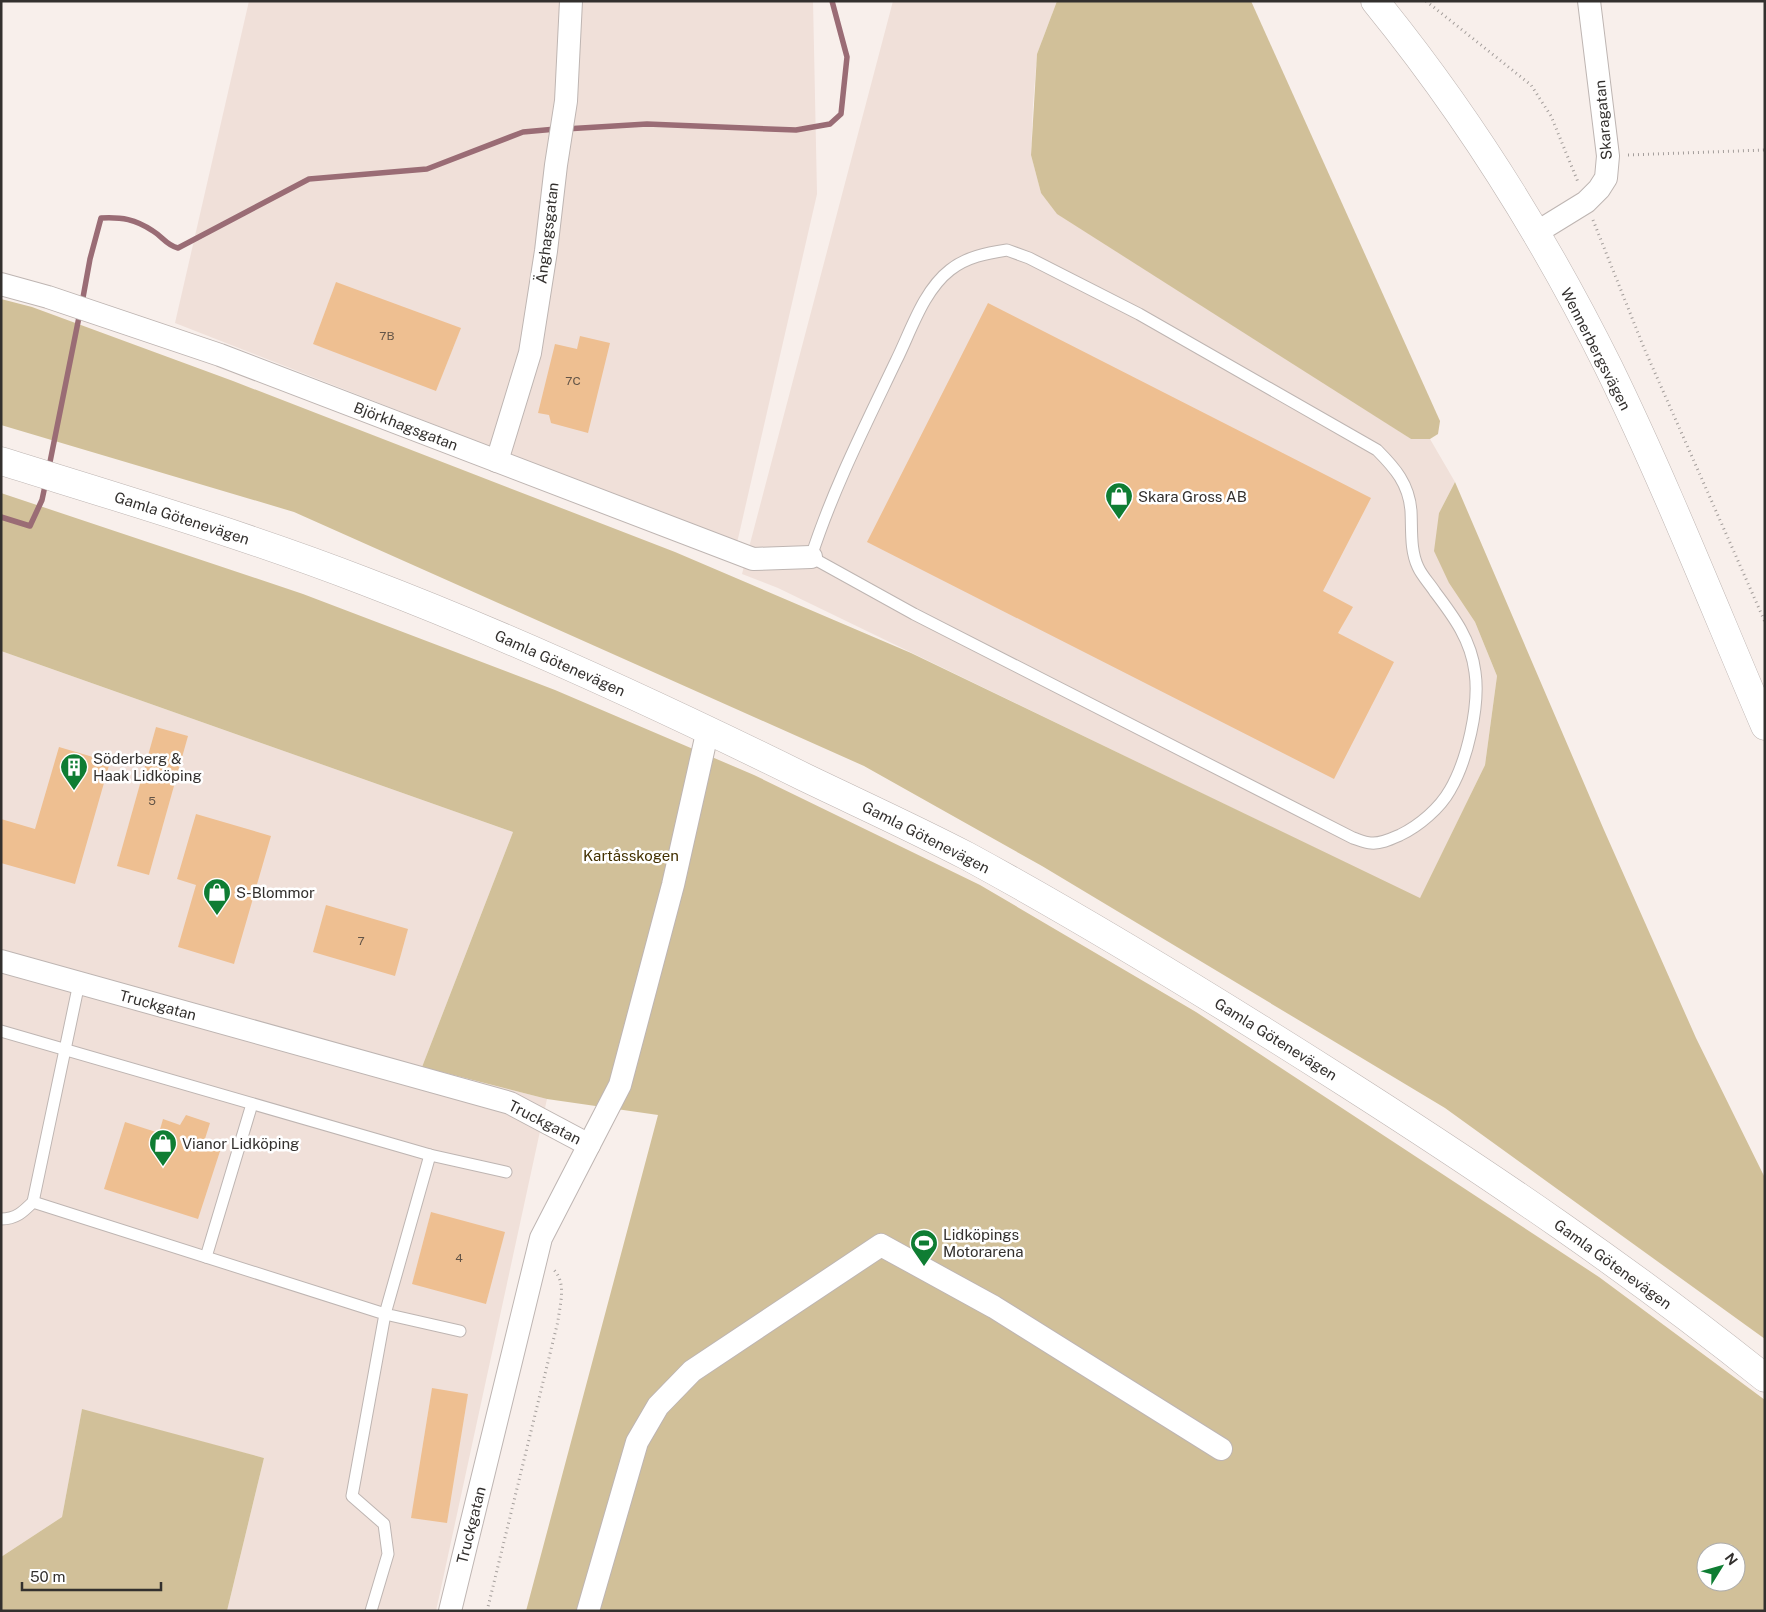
<svg xmlns="http://www.w3.org/2000/svg" width="1766" height="1612" viewBox="0 0 1766 1612" font-family="'Public Sans',sans-serif">
	<style>
		.built { fill: #f0e0d9 }
		.green { fill: #d1c099; fill-rule: evenodd }
		.lines { fill: none; stroke-linecap: round; stroke-linejoin: round }
		.stream { stroke: #9a6c75; stroke-width: 5.5 }
		.building { fill: #eebf91 }
		.service-casing { stroke: #beb5b2; stroke-width: 13 }
		.minor-casing { stroke: #beb5b2; stroke-width: 24 }
		.tertiary-casing { stroke: #beb5b2; stroke-width: 29 }
		.path { stroke: #a49e9b; stroke-width: 3; stroke-dasharray: 1 4; stroke-linecap: butt }
		.service { stroke: #fff; stroke-width: 11 }
		.minor { stroke: #fff; stroke-width: 22 }
		.tertiary { stroke: #fff; stroke-width: 28 }
		.labels { text-anchor: middle; dominant-baseline: central; stroke-width: 5; stroke-linejoin: round; paint-order: stroke }
		.number-label { font-size: 12px; fill: #625447 }
		.street-label { font-size: 15px; fill: #33302e; stroke: #fff }
		.poi-label { font-size: 15px; fill: #33302e; stroke: #fff; text-anchor: start }
		.park-label { font-size: 15px; fill: #423000; stroke: #fff }
	</style>
	<rect width="100%" height="100%" fill="#f8efeb"/>
	<g class="built">
		<path d="M249,1h564l4,193 -80,349 -562,-220z"/>
		<path d="M893,1h164l-20,53 -4,51 -2,50 10,38 370,246h19l25,43 -16,31 10,70 26,39 22,54 -12,89 -65,134 -642,-311 -36,-14z"/>
		<path d="M1,651l512,181 -91,235 125,32 -111,512h-209l37,-153 -182,-48 -20,107 -61,40z"/>
	</g>
	<g class="green">
		<path d="M1057,1h194l189,420 -2,13 -8,5h-19l-354,-225 -16,-21 -10,-38 6,-101z"/>
		<path d="M1,299l31,8 201,74 442,171 236,101 509,245 65,-133 12,-89 -22,-54 -26,-39 -15,-32 5,-38 16,-31 149,348 92,208 69,140v161l-320,-231 -403,-242 -178,-100 -570,-254 -293,-87z"/>
		<path d="M1,493l302,101 252,96 199,85 226,110 216,127 403,265 166,123v211h-1239l132,-496 -111,-16 -125,-32 91,-235 -512,-181zM1706,1552h30v30h-30z"/>
		<path d="M82,1409l182,49 -37,153h-226v-54l61,-40z"/>
	</g>
	<g class="lines">
		<g class="stream">
			<path d="M565,129l82,-5 149,6 34,-6 11,-10 6,-57 -15,-56"/>
			<path d="M82,303l8,-44 11,-41c21,-1 34,1 52,13 10,6 13,14 25,17l131,-69 118,-10 96,-37 33,-3"/>
			<path d="M49,467l31,-155"/>
			<path d="M1,517l29,9 12,-26 4,-19"/>
		</g>
	</g>
	<g class="building">
		<path d="M336,282l125,46 -25,63 -123,-47z"/>
		<path d="M988,303l383,195 -48,93 30,16 -15,26 56,29 -60,117 -467,-237z"/>
		<path d="M580,336l30,7 -22,90 -37,-10 -2,-8 -11,-2 17,-69 22,5z"/>
		<path d="M156,727l32,9 -39,139 -32,-9z"/>
		<path d="M59,747l51,15 -35,122 -74,-21v-44l34,10z"/>
		<path d="M196,814l75,22 -37,128 -56,-17 18,-62 -19,-6z"/>
		<path d="M326,905l82,24 -13,47 -82,-24z"/>
		<path d="M186,1115l24,8 -7,22h19l-24,74 -94,-30 21,-67 34,11 4,-14 17,6z"/>
		<path d="M431,1212l74,20 -19,72 -74,-20z"/>
		<path d="M432,1388l36,6 -21,129 -36,-5z"/>
	</g>
	<g class="lines">
		<g class="service-casing">
			<g id="service">
				<path d="M1007,250l22,8 110,56 238,136c18,18 32,34 34,61 1,19 -1,39 7,56 4,9 12,17 17,25 19,25 36,48 40,80 5,34 -8,89 -25,118 -10,18 -31,36 -50,45 -9,4 -19,9 -29,8 -5,0 -12,-3 -18,-5l-439,-224 -103,-57c22,-68 54,-131 85,-196 15,-30 27,-70 54,-91 16,-13 37,-17 57,-20z"/>
				<path d="M1,1031l429,124 -45,159 75,17"/>
				<path d="M430,1155l76,17"/>
				<path d="M33,1202l352,112 -33,182 32,28 4,30 -17,57"/>
				<path d="M1,1219c15,0 22,-7 32,-17l46,-219"/>
				<path d="M206,1257l46,-153"/>
			</g>
		</g>
		<g class="minor-casing">
			<g id="minor">
				<path d="M1534,234l52,-32 13,-13 7,-11 2,-22 -19,-155"/>
				<path d="M1,284l47,13 172,58 533,204 58,-2"/>
				<path d="M497,461l33,-108 16,-102 10,-86 10,-64 5,-100"/>
				<path d="M1,961l509,142 79,42 -48,93 -91,373"/>
				<path d="M589,1145l31,-60 53,-200 35,-156"/>
				<path d="M588,1611l49,-169 21,-36 34,-35 189,-126 113,62 227,142"/>
			</g>
		</g>
		<g class="tertiary-casing">
			<g id="tertiary">
				<path d="M1375,1c91,112 170,238 234,367 57,117 105,239 156,358"/>
				<path d="M1,461c122,38 244,74 363,120 150,57 296,125 440,196 54,26 109,51 163,79 129,70 255,148 379,227 144,92 286,188 419,295"/>
			</g>
		</g>
		<g class="path">
			<path d="M1426,1l105,84 20,31 27,66"/>
			<path d="M1628,155l137,-5"/>
			<path d="M1593,220l51,128 121,274"/>
			<path d="M487,1611l71,-290c2,-17 9,-39 -5,-52"/>
		</g>
		<use href="#service" class="service"/>
		<use href="#minor" class="minor"/>
		<use href="#tertiary" class="tertiary"/>
	</g>
	<defs>
		<g id="shop-pin" transform="scale(1.4375)"><path d="M0 17L-7.5 6A9.5 9.5 0 1 1 7.5 6Z" fill="#0f7d33" stroke="#fff"/><path d="M-5-2.5h2.3a2.7 3.5 0 0 1 5.4 0H5L5.5 6h-11ZM-1.5-2.5h3a1.5 2.3 0 0 0-3 0Z" fill="#fff"/></g>
		<g id="building-pin" transform="scale(1.4375)"><path d="M0 17L-7.5 6A9.5 9.5 0 1 1 7.5 6Z" fill="#0f7d33" stroke="#fff"/><path d="M-4-6H4V6H1V3H-1V6H-4ZM-2.5-4.3h1.7v1.8h-1.7ZM.8-4.3h1.7v1.8H.8ZM-2.5-1h1.7V.8h-1.7ZM.8-1h1.7V.8H.8Z" fill="#fff"/></g>
		<g id="stadium-pin" transform="scale(1.4375)"><path d="M0 17L-7.5 6A9.5 9.5 0 1 1 7.5 6Z" fill="#0f7d33" stroke="#fff"/><path d="M0-5a6.5 5 0 1 0 0 10a6.5 5 0 1 0 0-10ZM-3.5-1.8h7v3.6h-7Z" fill="#fff"/></g>
	</defs>
	<g fill-rule="evenodd">
		<use href="#shop-pin" x="1119" y="496"/>
		<use href="#building-pin" x="74" y="767"/>
		<use href="#shop-pin" x="217" y="892"/>
		<use href="#shop-pin" x="163" y="1143"/>
		<use href="#stadium-pin" x="924" y="1243"/>
	</g>
	<g class="labels">
		<g class="number-label">
			<text x="387" y="336">7B</text>
			<text x="573" y="381">7C</text>
			<text x="152" y="801">5</text>
			<text x="361" y="941">7</text>
			<text x="459" y="1258">4</text>
		</g>
		<g class="street-label">
			<text transform="translate(1603 120) rotate(-95)">Skaragatan</text>
			<text transform="translate(547 233) rotate(-83)">Änghagsgatan</text>
			<text transform="translate(1596 349) rotate(63)">Wennerbergsvägen</text>
			<text transform="translate(406 426) rotate(21)">Björkhagsgatan</text>
			<text transform="translate(182 518) rotate(18)">Gamla Götenevägen</text>
			<text transform="translate(560 663) rotate(24)">Gamla Götenevägen</text>
			<text transform="translate(926 837) rotate(27)">Gamla Götenevägen</text>
			<text transform="translate(158 1005) rotate(15)">Truckgatan</text>
			<text transform="translate(1276 1039) rotate(32)">Gamla Götenevägen</text>
			<text transform="translate(545 1122) rotate(27)">Truckgatan</text>
			<text transform="translate(1613 1264) rotate(36)">Gamla Götenevägen</text>
			<text transform="translate(471 1525) rotate(-76)">Truckgatan</text>
		</g>
		<g class="poi-label">
			<text x="1138" y="496">Skara Gross AB</text>
			<text x="93" y="758">Söderberg &amp;<tspan x="93" dy="17">Haak Lidköping</tspan></text>
			<text x="236" y="892">S-Blommor</text>
			<text x="182" y="1143">Vianor Lidköping</text>
			<text x="943" y="1234">Lidköpings<tspan x="943" dy="17">Motorarena</tspan></text>
		</g>
		<g class="park-label">
			<text x="631" y="855">Kartåsskogen</text>
		</g>
	</g>
	<rect width="1766" height="1612" fill="none" stroke="#33302e" stroke-width="5"/>
	<g transform="translate(1721 1567) rotate(53)"><circle r="24" fill="#ffffff" stroke="#adacab"/>
	<path d="M0-4L9 19L0 12L-9 19Z" fill="#0f7d33"/>
	<text y="-8" font-size="14" font-weight="bold" text-anchor="middle" fill="#33302e">N</text>
	</g>
	<path d="M22 1582v8h139v-8" fill="none" stroke="#33302e" stroke-width="2.5"/>
	<text x="30" y="1582" font-size="15" fill="#33302e" stroke="#ffffff" stroke-width="4" paint-order="stroke">50 m</text>
</svg>
